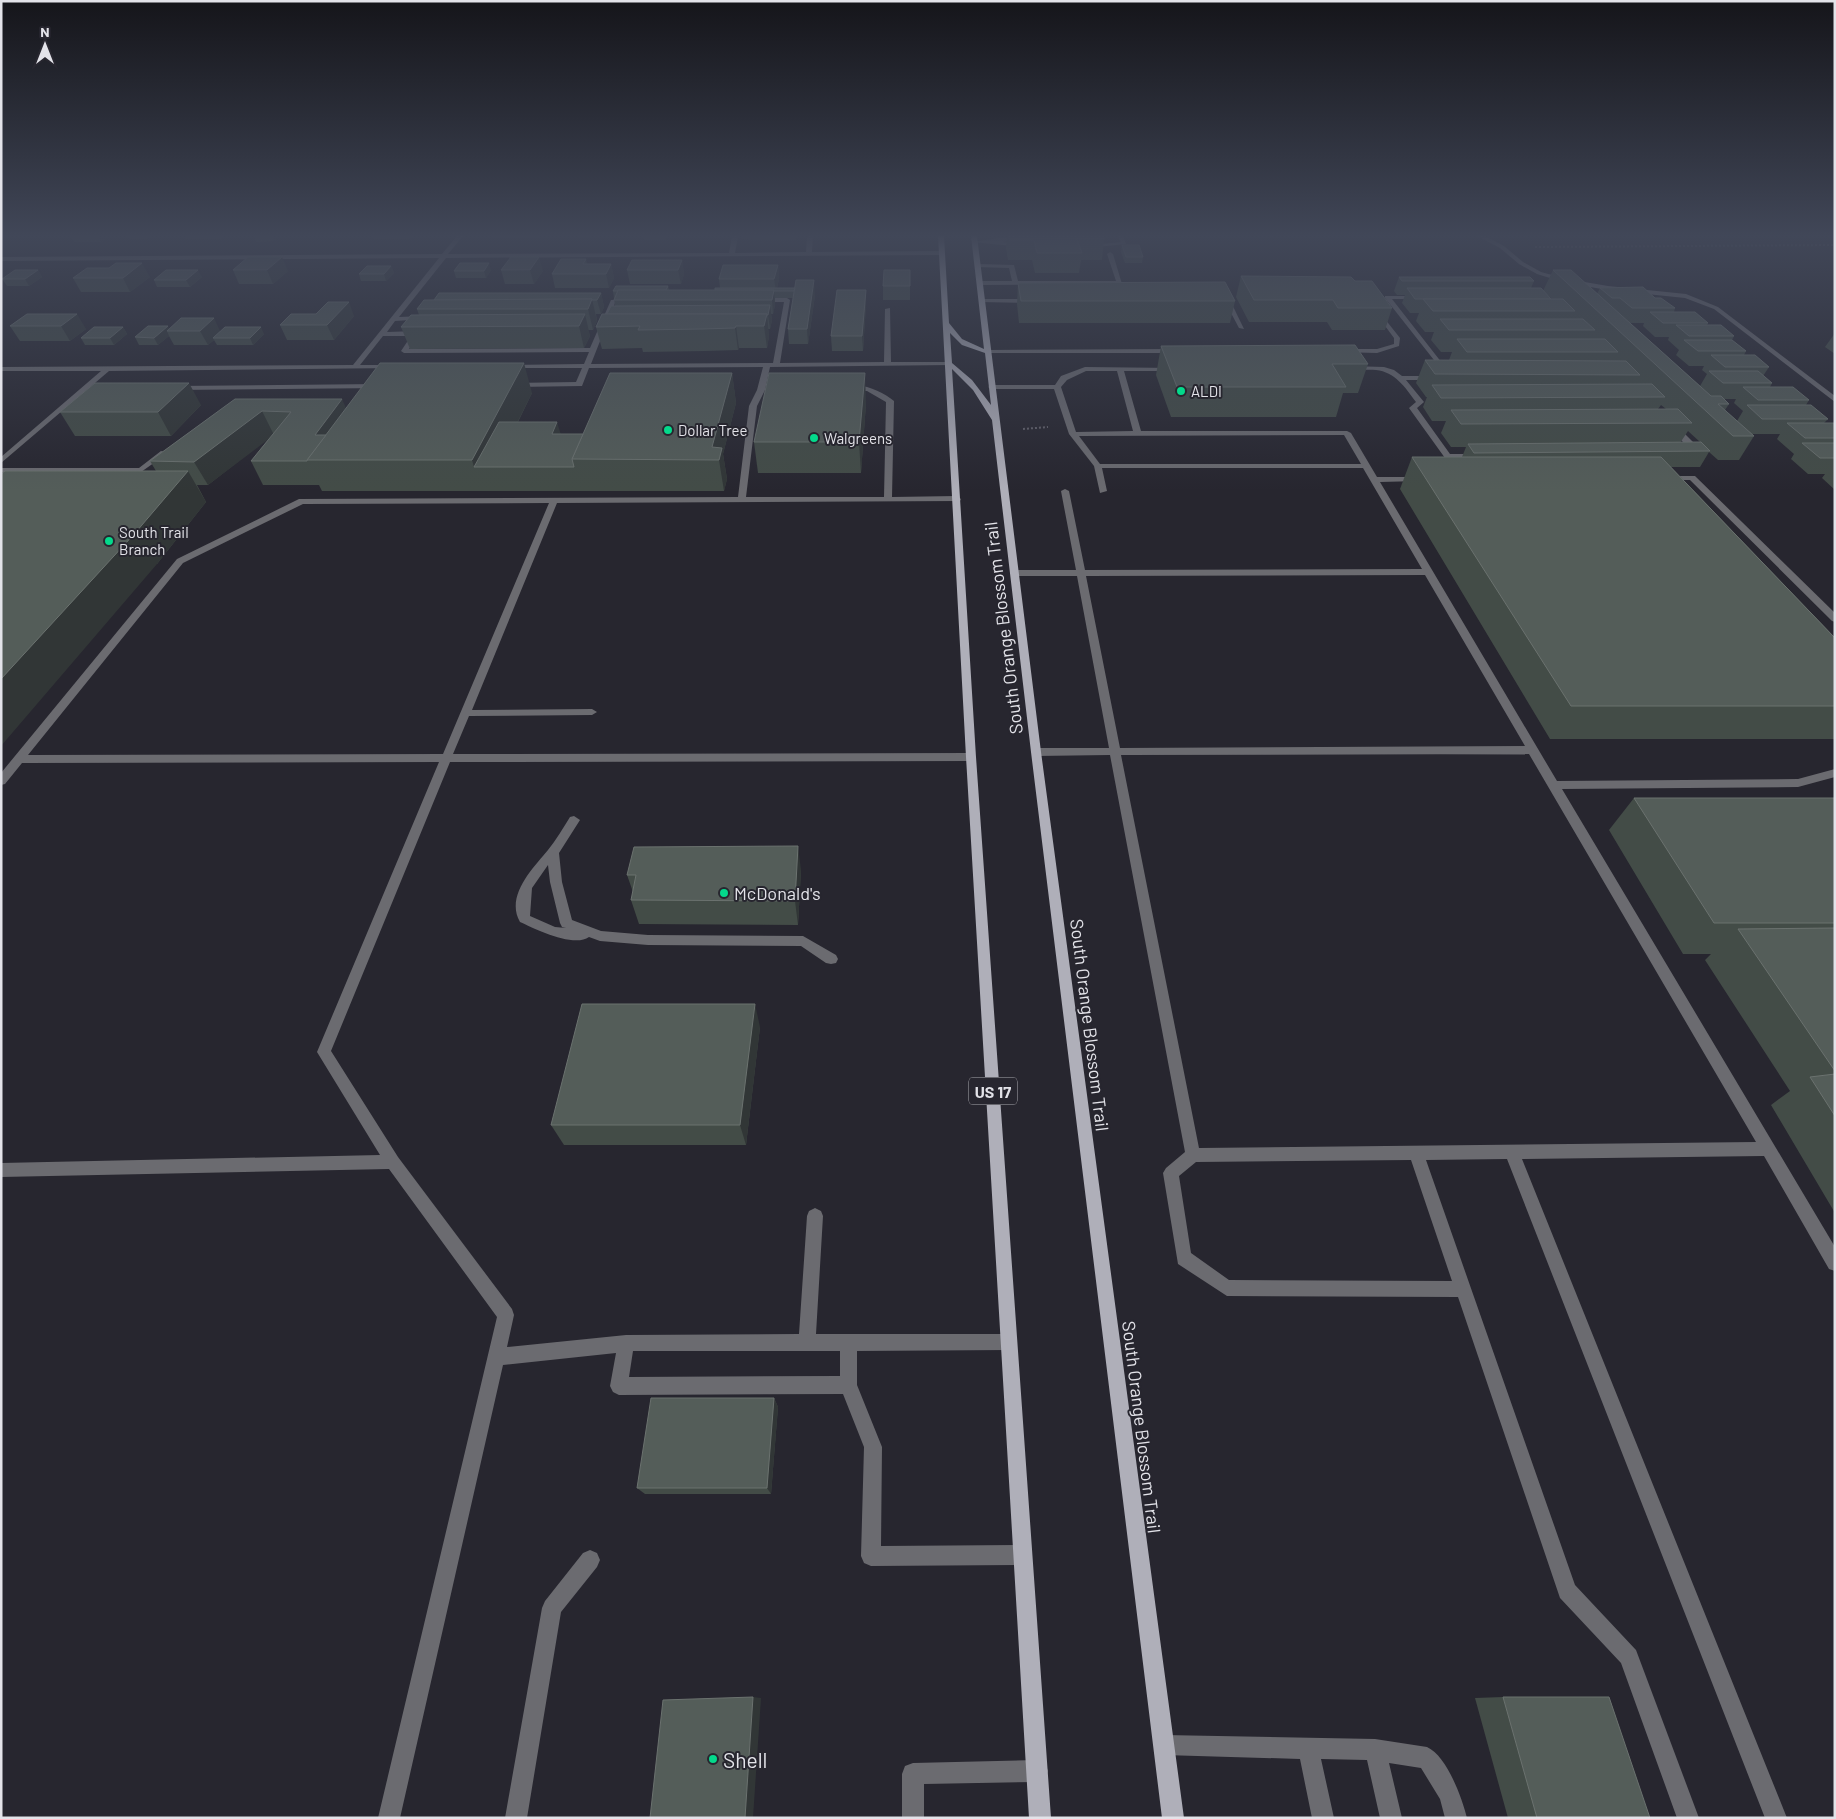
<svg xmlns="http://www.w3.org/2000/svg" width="1836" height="1819" viewBox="0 0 1836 1819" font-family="Barlow,sans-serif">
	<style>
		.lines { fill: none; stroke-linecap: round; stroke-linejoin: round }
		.path { stroke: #63626b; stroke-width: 2; stroke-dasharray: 2 2; stroke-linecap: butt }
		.minor { fill: #6b6b70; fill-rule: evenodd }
		.major { fill: #afafb9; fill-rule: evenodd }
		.wall { fill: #434c47; fill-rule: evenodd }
		.shaded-wall { fill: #313636 }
		.building { fill: #545d59; stroke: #6b726f }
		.poi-dot { fill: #04d98b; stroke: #27262f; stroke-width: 2 }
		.labels { text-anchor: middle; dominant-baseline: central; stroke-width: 4; stroke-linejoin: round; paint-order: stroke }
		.far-poi-label { font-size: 15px; fill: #e3e3e9; stroke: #27262f; text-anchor: start }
		.shield { fill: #27262f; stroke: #abaab1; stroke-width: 1 }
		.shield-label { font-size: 16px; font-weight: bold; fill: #e3e3e9 }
		.street-label { font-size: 18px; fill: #e3e3e9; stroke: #27262f }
		.poi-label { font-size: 18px; fill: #e3e3e9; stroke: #27262f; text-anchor: start }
		.near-poi-label { font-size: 21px; fill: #e3e3e9; stroke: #27262f; text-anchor: start }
	</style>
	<rect width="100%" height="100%" fill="#27262f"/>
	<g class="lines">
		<g class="path">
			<path d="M1535,247l300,-2"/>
			<path d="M1023,429l25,-2"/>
		</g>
		<g class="minor">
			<path d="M457,236h6l-15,18 281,-1 3,-17h6l-3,17 71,-1 1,-16h6l-1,16 130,-1 3,2 -3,2 -496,3 -47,59 25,-1 3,2 -1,1 -31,2 -8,11 30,-1 4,2v2l-3,1 -9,13 181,-1 21,-48 18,-1 2,1v2l-16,1 -24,61 182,-1 11,-61h-25l-3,-2 3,-2h28l3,2 -10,63 104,-1 1,-53 5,-1 1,54h58l3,2 -1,1 -181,2 -5,23 -8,16 -11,91h138l2,-95 -19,-11h-19l-4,-2c15,-9 38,2 50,12l-2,96 65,-1 4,3 -1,2 -403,2 -85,207 120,-1 5,3 -5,3 -123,1 -16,38 518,-1 5,4 -5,4 -521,1 -119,289 67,106 114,152 2,6 -7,32 119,-12 173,-1 8,-118 2,-5 6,-3 6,3 2,5 -7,118h193l6,2 2,6 -2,6 -6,2 -152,1v34l25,62 -1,99 141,-1 7,3 3,7 -3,7 -7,3 -151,1 -7,-3 -3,-7 3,-109 -21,-53 -224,1 -6,-3 -3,-6 6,-33 -113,12 -103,453h-22l119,-501 -108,-148 -388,8v-14l379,-8 -63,-103 122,-290 -417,1 -17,21 -4,1v-12l176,-214 122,-60 439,-2 11,-91 8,-16 6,-23 -174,1 -7,18 -67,1h-3v-4l64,-1 6,-14h-73l-2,-1v-2l77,-1 5,-12 -185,1 -3,-2 10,-15h-28l-23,29h34l2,1v2l-287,3 -108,92v-6l100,-86h-100v-4l352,-2 86,-107 -438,3v-4l441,-3zM549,503l-106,251 -415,1 155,-192 120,-59zM633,1351h207v25l-211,1z"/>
			<path d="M1013,236h15l-25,6 21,3v2l-52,-5z"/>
			<path d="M1117,236h6l3,8 -39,4 -3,-2 37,-4z"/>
			<path d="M1477,236h8l19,10 19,16 18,10 26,7 41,7 78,8 32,13 117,89v6l-121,-93 -29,-11 -77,-8 -42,-7 -29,-9 -18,-10 -19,-16z"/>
			<path d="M1110,252l3,2 9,30 -142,1 -3,-2 3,-2h32l-3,-13 -33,-1 2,-3 36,1 4,16h98l-9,-27z"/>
			<path d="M1226,296l3,2 15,31 -5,-1 -16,-30z"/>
			<path d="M1385,296h37l1,1 -3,2h-28l57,73v2h-4l-60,-76z"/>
			<path d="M982,299h50l3,2 -3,2 -52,-1v-2z"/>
			<path d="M1377,309l23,29 -1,8 -22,7 -37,-1v-2l2,-1h35l17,-5v-6l-20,-27z"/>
			<path d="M988,350l189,-1 3,2 -3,2h-191v-2z"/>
			<path d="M1350,366l34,1 10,3 8,6h34l1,2 -4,2h-27l18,22 -7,6 33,46h30l4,2 -4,2h-35l-36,-50 7,-6c-11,-15 -21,-30 -40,-32 -10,-1 -19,1 -28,-1l-2,-1z"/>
			<path d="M1085,367l90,1v2l-2,1h-49l17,60h206l4,2 26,44h45l1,2 -4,2 -39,1 177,299 241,-2 37,-10v8l-37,10 -236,2 273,458v24l-6,-2 -65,-113 -242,3 265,659h-22l-258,-659 -81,1 149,425 61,65 63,168h-22l-56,-155 -61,-65 -102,-301 -231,-1 -49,-32 -15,-91 3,-5 19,-16 -75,-397 -74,1 -5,-4 5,-4h73l-32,-172h-62l-5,-3 5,-3h61l-15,-79 4,-2 4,2 16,79 337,-1 -59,-101h-261l5,23 -7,2 -6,-27 -25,-32 -15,-45h-62l-4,-2 4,-2h63l6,-9zM1086,371h31l16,60 -57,1 -15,-45 6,-7zM1344,435l17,29h-261l-21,-28zM1425,575l100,171 -405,2 -34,-172zM1529,754l227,388 -557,6 -78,-393zM1411,1160l41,121 -223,-1 -38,-27 -12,-77 17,-14z"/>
			<path d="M380,384h3v4l-208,2 -4,-2 4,-2z"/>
			<path d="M1669,424h6l28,28v4h-6l-28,-28z"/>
			<path d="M161,451l7,2 -27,19h-140v-4h138z"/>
			<path d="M1661,476h34l140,137v9l-3,-1 -142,-141h-29z"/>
			<path d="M574,816l6,4 -21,33 3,29 10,38 29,11 47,4 155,1 33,19 2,4 -2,4 -5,1 -5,-1 -25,-17 -153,-1 -48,-4 -11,-4c-15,11 -54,-8 -69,-15 -15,-26 13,-54 28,-72 8,-10 15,-22 22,-33zM548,865l2,17 10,41 2,4 4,1 -11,-1 -25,-11 2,-28z"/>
			<path d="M590,1550l7,3 3,7 -3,7 -36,45 -34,206h-22l37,-210 3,-7 38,-48z"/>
			<path d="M1164,1735l211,4 52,8c20,9 35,51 40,71h-22l-5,-19 -19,-31 -32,-5 13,55h-22l-13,-58 -46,-1 13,59h-22l-12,-59 -136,-4 -7,-3 -3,-7 3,-7z"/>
			<path d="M1037,1760l8,3 3,8 -3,8 -8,3 -113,2v34h-22v-44l3,-8 8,-3z"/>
		</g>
		<path class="major" d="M938,236h6l5,87 13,16 22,10 -13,-113h6l64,516 143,1066h-22l-131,-1066 -39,-332 -19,-30 -21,-21 24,388 75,1061h-22l-63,-1061zM950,333l12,12 23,8 6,52 -19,-25 -20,-17z"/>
	</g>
	<g class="wall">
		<path d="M70,236h39l-8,6h-27z"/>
		<path d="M128,236h23l-4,3h-17z"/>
		<path d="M185,236h40l-3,3h-36z"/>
		<path d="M254,236h26l-6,5 -18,1z"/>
		<path d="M372,236h41l-3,3h-36z"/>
		<path d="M493,236h46l-1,2h-45z"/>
		<path d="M578,236h40l-40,1z"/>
		<path d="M643,236h24l-2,4h-21z"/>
		<path d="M741,236h55v4l-55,-1z"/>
		<path d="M1007,236h96l1,3 -2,21h-21l-2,13h-44l-3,-13h-24l-2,-11z"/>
		<path d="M1122,245l21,12 -1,6h-17l-4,-11z"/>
		<path d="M586,259l1,5h24l3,14 -5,10h-54l-3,-14z"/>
		<path d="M682,260l2,14 -3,10h-51l-3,-14z"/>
		<path d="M778,265l1,14 -2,9 38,7 -7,49h-19l-1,-15 5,-31h-18v7l-2,9h-2l1,6 -2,9h-2l1,7 -2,12h-28l-1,2 -33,1 -62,1 -1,-4 -40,1 -6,-22 19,-21 -2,-15 55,-5 1,4h46l5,-2 -1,-9z"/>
		<path d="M391,266l3,7 -8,8h-25l-2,-7z"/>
		<path d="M38,270l4,7 -13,9h-22l-5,-7z"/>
		<path d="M233,270l55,1 -15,13h-34z"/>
		<path d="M491,270l-5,8h-30l-2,-7z"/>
		<path d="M501,270l42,1 -9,13h-29z"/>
		<path d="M910,270v30h-27v-14z"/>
		<path d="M1553,270l44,24 3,-6 55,10 20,10 -1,4 34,11 -1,2 27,11 -2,4 14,11 -2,4 25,12 -6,9 9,7 -2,4 39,13 -3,5 22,14 -4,4 11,1v66l-13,-12 3,-4h-17l-17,-15 3,-5 -17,-15 3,-5h-28l2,2 -15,24h-21l-9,-8 -9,15h-29l164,171v101h-285l-150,-250 12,-32h50l4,-10h-15l-10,-14 5,-12h-14l-9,-14 4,-10h-1l-10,-14 9,-23h24l3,-8h-11l-10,-12 3,-8h-9l-9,-11 3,-8h-9l-8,-10 3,-8h-8l-3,-4 5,-14 135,4 -3,7 21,11 -9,-8zM1630,323h14l-1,3 12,11h14l-1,3 11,10 -3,5 13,11h15l-2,4 5,4 -7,12zM1724,399h12l-2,4 9,8 -6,10 -12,-11 4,-6zM1661,405l5,4h-8zM1688,431l12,11 -20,1z"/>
		<path d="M1241,276l114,5 37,27 -7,22h-53l-5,-8h-78l-13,-25z"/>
		<path d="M150,277l-20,15h-49l-8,-14z"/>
		<path d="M202,277l-12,10h-33l-3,-7z"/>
		<path d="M1018,283l217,18 -5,22h-211l-2,-19z"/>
		<path d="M866,290v14l-3,47h-31l-1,-15z"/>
		<path d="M601,293l3,14 -3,7h-5l1,7 -4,9h-5l2,6 -6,12 -174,1 -9,-22 18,-12 -2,-6z"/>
		<path d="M27,314l59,15 -16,12h-50l-10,-15z"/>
		<path d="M354,316l-20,24h-47l-7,-15z"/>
		<path d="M123,327l4,7 -13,11h-29l-4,-7z"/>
		<path d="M169,329l51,2 44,3 -11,11h-36l-3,-5 -6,5h-34l-5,-9 -11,9h-19l-4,-8z"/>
		<path d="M1835,333v21l-10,-7z"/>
		<path d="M1161,346l207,18 -10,29h-15l-7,24h-165l-15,-42z"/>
		<path d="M732,373l4,30 -13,51 4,25 -3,12h-402l-3,-6h-56l-12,-24 19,-24 -62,48h-11l9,17 -49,62 -1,-93 -6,-10 85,-62 111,9 186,-15 -14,29 43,12h22z"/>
		<path d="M866,403l-5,70h-103l-4,-31z"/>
		<path d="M201,405l-30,31h-96l-15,-24z"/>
		<path d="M1634,798h201v415l-64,-108 19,-14 -85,-131 6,-6h-28l-74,-124z"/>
		<path d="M801,870l-3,55 -159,-1 -8,-24 2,-8 -6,-17z"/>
		<path d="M760,1027l-14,118h-182l-13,-20z"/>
		<path d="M774,1398l4,9 -7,87h-126l-8,-6z"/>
		<path d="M1503,1697l147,121h-142l-33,-120z"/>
	</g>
	<g class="shaded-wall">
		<path d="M98,236h11l-8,6z"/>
		<path d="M272,236h8l-6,5z"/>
		<path d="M282,257l6,14 -15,13 -6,-14z"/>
		<path d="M539,257l4,14 -9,13 -4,-14z"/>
		<path d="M682,260l2,14 -3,10 -3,-14z"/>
		<path d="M142,263l8,14 -20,15 -7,-14z"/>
		<path d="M489,263l2,7 -5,8 -2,-7z"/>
		<path d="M611,264l3,14 -5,10 -3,-14z"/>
		<path d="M778,265l1,14 -3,12 -2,-12z"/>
		<path d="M391,266l3,7 -8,8 -2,-7z"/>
		<path d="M38,270l4,7 -13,9 -4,-7z"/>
		<path d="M198,270l4,7 -12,10 -4,-7z"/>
		<path d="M814,280l1,15 -7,49 -1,-15z"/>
		<path d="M774,290l1,15 -2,9 -1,-14z"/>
		<path d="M866,290v14l-3,47 -1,-15z"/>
		<path d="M601,293l3,14 -3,7 -4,-14z"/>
		<path d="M592,299l5,22 -4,9 -5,-21z"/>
		<path d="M349,302l5,14 -20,24 -7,-15z"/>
		<path d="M770,305l2,15 -2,9 -2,-14z"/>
		<path d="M77,314l9,15 -16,12 -9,-15z"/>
		<path d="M585,314l5,22 -6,12 -5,-22z"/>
		<path d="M767,314l2,22 -2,12 -3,-22z"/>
		<path d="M214,318l7,15 -8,5 1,2 -6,5 -8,-14z"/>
		<path d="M168,326l2,5h-3l2,5 -11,9 -4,-7z"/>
		<path d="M736,326l3,22 -1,2 -3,-22z"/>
		<path d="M123,327l4,7 -13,11 -4,-7z"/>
		<path d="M261,327l3,7 -11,11 -3,-7z"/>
		<path d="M524,363l8,30 -37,74h-21l-2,-7z"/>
		<path d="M732,373l4,30 -13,51 4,25 -3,12 -5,-31 -7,-13z"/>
		<path d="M865,373l1,30 -5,70 -2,-31z"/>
		<path d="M189,383l12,22 -30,31 -13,-24z"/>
		<path d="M342,399l10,23 -14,20 -23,-7z"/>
		<path d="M262,411l12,24 -66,50 -14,-23z"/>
		<path d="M557,422l7,23 -12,-11z"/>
		<path d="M188,471l18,31 -49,62 -156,182v-67z"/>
		<path d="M798,846l3,24 -3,55 -3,-24z"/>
		<path d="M755,1004l5,23 -14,118 -6,-20z"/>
		<path d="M774,1398l4,9 -7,87 -4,-6z"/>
		<path d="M753,1697l8,1 -8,120h-8z"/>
	</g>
	<g class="building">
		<path d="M1009,236h94l1,3h-27l5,14h-45l-3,-13h-25z"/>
		<path d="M1122,245h17l4,12h-17z"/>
		<path d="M248,257h34l-15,13h-34z"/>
		<path d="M511,257h28l-9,13h-29z"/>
		<path d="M561,259h25l-3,5h28l-5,10h-54z"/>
		<path d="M632,260h50l-4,10h-51z"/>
		<path d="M116,263h26l-19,15h-50l14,-10h22z"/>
		<path d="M460,263h29l-5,8h-30z"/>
		<path d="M723,265h55l-4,14h-55z"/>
		<path d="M367,266h24l-7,8h-25z"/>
		<path d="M15,270h23l-13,9h-23z"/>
		<path d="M166,270h32l-12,10h-32z"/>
		<path d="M884,270h26v16h-27z"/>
		<path d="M1553,270h18l140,126h10l8,8h-11l36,32h-21z"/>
		<path d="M1241,276l110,1 4,4h17l20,27h-54l-5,-8h-79z"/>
		<path d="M1399,277h131l4,4h-132z"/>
		<path d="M796,280h18l-7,49h-19z"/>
		<path d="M1225,282l10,19h-214l-3,-18z"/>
		<path d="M616,286h52l-2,4 -53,1z"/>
		<path d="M1643,287l12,11h6l14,10h-43l-12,-10h-8l-12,-10z"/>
		<path d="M715,288h80l-1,3h-20l-59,-1z"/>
		<path d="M1407,288h134l10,11h-136z"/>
		<path d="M618,290h156l-2,10h-158z"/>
		<path d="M837,290h29l-4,46h-31z"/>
		<path d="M439,293h162l-4,7h-5v-1l-158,1z"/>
		<path d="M592,299l-4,10h-171l7,-9z"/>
		<path d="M1423,299h140l12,12h-142z"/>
		<path d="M328,302h21l-22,23h-47l11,-11h25z"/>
		<path d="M770,305l-2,10h-1v-1h-160l4,-8z"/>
		<path d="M1650,312h45l13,11h-45z"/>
		<path d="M27,314h50l-16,12h-51z"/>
		<path d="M585,314l-6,12 -178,1 10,-12z"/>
		<path d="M602,314h165l-3,12h-28l-1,2 -33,1 -64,1 2,-4 -44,1z"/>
		<path d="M181,318h33l-14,13h-33z"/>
		<path d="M1440,319h143l12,11h-146z"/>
		<path d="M1676,325h45l13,11h-45z"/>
		<path d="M148,326h20l-14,12 -19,-1z"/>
		<path d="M94,327h29l-13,11h-29z"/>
		<path d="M225,327h36l-11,11h-37z"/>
		<path d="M1457,339h148l13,13h-151z"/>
		<path d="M1684,340h48l14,11h-48z"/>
		<path d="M1355,345l13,19h-36l14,23h-169l-16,-41z"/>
		<path d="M1711,355h44l14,12h-44z"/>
		<path d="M1425,360l201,1 14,14 -205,-1z"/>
		<path d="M380,363h144l-52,97h-165z"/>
		<path d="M1709,371h49l14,12h-49z"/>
		<path d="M610,373h122l-20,74 10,1 -3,12 -147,-1z"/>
		<path d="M769,373h96l-6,69h-105z"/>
		<path d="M95,383h94l-31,29h-98z"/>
		<path d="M1652,384l13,13 -224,1 -9,-13z"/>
		<path d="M1743,387h50l16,13h-51z"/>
		<path d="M235,399h107l-27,36h11l-19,25v1h-56l40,-49 -29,-1 -68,51 -44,-1z"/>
		<path d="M1747,405h64l17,14h-66z"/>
		<path d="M1678,409l14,14 -231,1 -10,-14z"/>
		<path d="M499,422h58l-5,12h31l-11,25 2,8h-100z"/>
		<path d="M1787,423h47l1,15h-30z"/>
		<path d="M1701,442l9,9 -236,2 -6,-9z"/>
		<path d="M1802,443h33v15h-15z"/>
		<path d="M1412,457h249l174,181v68h-264z"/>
		<path d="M5,471h183l-52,61 -135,147v-205z"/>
		<path d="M1634,798h201v125h-121z"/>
		<path d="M798,846l-3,55 -164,-1 5,-25h-9l7,-28z"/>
		<path d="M1835,928v143l-97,-142z"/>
		<path d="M582,1004h173l-15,121h-189z"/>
		<path d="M1835,1074v42l-25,-39z"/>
		<path d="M651,1398h123l-7,90h-130z"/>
		<path d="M753,1697l-8,121h-95l13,-118z"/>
		<path d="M1503,1697h106l41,121h-113z"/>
	</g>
	<linearGradient id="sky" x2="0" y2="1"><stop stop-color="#15151a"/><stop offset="0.48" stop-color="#414758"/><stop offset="1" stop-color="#414758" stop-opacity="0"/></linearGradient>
	<rect width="1836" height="491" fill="url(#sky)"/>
	<g class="poi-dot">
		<circle cx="1181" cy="391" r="5"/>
		<circle cx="668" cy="430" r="5"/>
		<circle cx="814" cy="438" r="5"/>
		<circle cx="109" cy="541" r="5"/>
		<circle cx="724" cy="893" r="5"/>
		<circle cx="713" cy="1759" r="5"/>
	</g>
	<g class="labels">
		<g class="far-poi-label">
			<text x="1191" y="391">ALDI</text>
			<text x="678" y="430">Dollar Tree</text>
			<text x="824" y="438">Walgreens</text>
			<text x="119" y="532">South Trail<tspan x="119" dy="17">Branch</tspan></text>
		</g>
		<rect class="shield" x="969" y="1077.5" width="48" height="27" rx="4"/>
		<g class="shield-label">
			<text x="993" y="1091">US 17</text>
		</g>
		<g class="street-label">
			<text transform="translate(1003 628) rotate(-97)">South Orange Blossom Trail</text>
			<text transform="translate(1090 1025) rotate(83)">South Orange Blossom Trail</text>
			<text transform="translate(1142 1427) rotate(83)">South Orange Blossom Trail</text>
		</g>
		<g class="poi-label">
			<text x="734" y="893">McDonald's</text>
		</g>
		<g class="near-poi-label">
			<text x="723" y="1759">Shell</text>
		</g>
	</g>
	<rect width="1836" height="1819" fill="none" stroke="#e3e3e9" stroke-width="5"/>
	<g transform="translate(45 45)" stroke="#27262f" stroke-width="4" paint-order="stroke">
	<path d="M0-4L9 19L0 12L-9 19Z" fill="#e3e3e9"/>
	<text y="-8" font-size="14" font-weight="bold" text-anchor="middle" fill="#e3e3e9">N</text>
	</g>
</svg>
